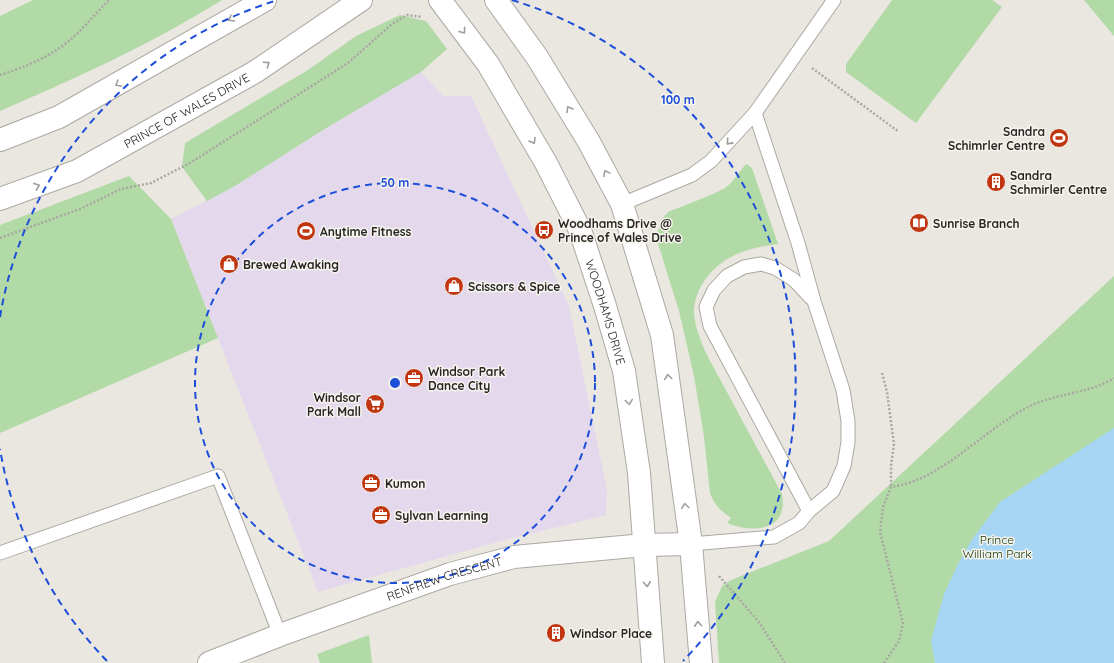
<svg xmlns="http://www.w3.org/2000/svg" width="1114" height="663" viewBox="0 0 1114 663" font-family="Quicksand,sans-serif">
	<style>
		.commercial { fill: #e4d8ed }
		.green { fill: #b1daa6 }
		.water { fill: #a7d6f5 }
		.lines { fill: none; stroke-linecap: round; stroke-linejoin: round }
		.service-casing { stroke: #aca9a3; stroke-width: 15 }
		.minor-casing { stroke: #aca9a3; stroke-width: 24 }
		.tertiary-casing { stroke: #aca9a3; stroke-width: 24 }
		.secondary-casing { stroke: #aca9a3; stroke-width: 24 }
		.path { stroke: #a9a7a2; stroke-width: 2.5; stroke-dasharray: 2 2; stroke-linecap: butt }
		.service { stroke: #fff; stroke-width: 13 }
		.minor { stroke: #fff; stroke-width: 22 }
		.tertiary { stroke: #fff; stroke-width: 22 }
		.secondary { stroke: #fff; stroke-width: 22 }
		.oneway { stroke: #9e9d9c }
		.ring { fill: none; stroke: #1d4ed8; stroke-width: 2; stroke-dasharray: 7 5 }
		.labels { text-anchor: middle; dominant-baseline: central; stroke-width: 3; stroke-linejoin: round; paint-order: stroke }
		.street-label { font-size: 12px; fill: #272624; stroke: #f7f4ee }
		.poi-label { font-size: 12px; font-weight: bold; fill: #272624; stroke: #f7f4ee; text-anchor: start }
		.park-label { font-size: 12px; fill: #103304; stroke: #f7f4ee }
		.centre { fill: #1d4ed8; stroke: #f7f4ee; stroke-width: 2 }
		.ring-label { font-size: 12px; text-anchor: middle; font-weight: bold; fill: #1d4ed8; stroke: #f7f4ee; stroke-width: 3; stroke-linejoin: round; paint-order: stroke }
	</style>
	<rect width="100%" height="100%" fill="#eae7e0"/>
	<path class="commercial" d="M421,72l22,24h28l98,210 38,184 -1,25 -105,26 -183,51 -147,-373 64,-33 88,-56z"/>
	<g class="green">
		<path d="M33,0h189c-70,44 -146,78 -222,111v-95z"/>
		<path d="M892,0h100l10,7 -86,116 -70,-51v-8z"/>
		<path d="M1085,0h29v36l-30,-36z"/>
		<path d="M400,15l26,6 21,28 -26,23 -98,58 -88,56 -28,15 -25,-34 3,-24 123,-73 48,-34z"/>
		<path d="M747,164l5,4 26,76c-11,2 -23,3 -33,7 -26,8 -47,29 -51,57 -1,14 7,34 13,47l75,139c7,37 -30,40 -55,29l4,-5c-10,-7 -17,-13 -21,-25l-6,-56 -10,-61 -15,-65 -23,-74 6,-18 6,-7 43,-17 14,-7 6,-5 14,-18z"/>
		<path d="M129,176l42,43 47,119 -218,95v-208z"/>
		<path d="M1114,276v387h-395l-4,-61 7,-16 9,-6 98,-39z"/>
		<path d="M369,635l3,28h-52l-3,-9z"/>
	</g>
	<path class="water" d="M1114,428v235h-179l-4,-22 13,-47 13,-28 14,-25 29,-39z"/>
	<g class="lines">
		<g class="service-casing">
			<g id="service">
				<path d="M622,204l70,-29 19,-14 44,-48 79,-113"/>
				<path d="M809,511l-99,-185 -4,-19 8,-17 13,-14 17,-9 17,-3 14,4 19,12 17,18"/>
				<path d="M691,544l83,-7 25,-14 10,-12 24,-20 11,-25 4,-24v-21l-5,-31 -29,-89 -16,-58 -43,-130"/>
				<path d="M0,553l218,-77 62,159"/>
			</g>
		</g>
		<g class="minor-casing">
			<g id="minor">
				<path id="s1" d="M209,663l71,-28 170,-61 64,-17 130,-12 47,-1"/>
			</g>
		</g>
		<g class="tertiary-casing">
			<g id="tertiary">
				<path id="s2" d="M440,0l48,64 58,99 34,67 25,76 19,65 15,102 14,190"/>
				<path d="M496,0l41,57 52,85 33,62 40,131 29,209 10,119"/>
			</g>
		</g>
		<g class="secondary-casing">
			<g id="secondary">
				<path d="M0,140l59,-23 206,-117"/>
				<path id="s3" d="M0,199l77,-28 178,-99 106,-72"/>
			</g>
		</g>
		<g class="path">
			<path d="M812,68l87,64"/>
			<path d="M0,75c23,-7 52,-19 70,-35 14,-12 26,-27 39,-40"/>
			<path d="M0,238l80,-29 41,-20 30,-6 39,-20 158,-100 44,-39 15,-9 15,2"/>
			<path d="M882,373l5,19 7,52 -3,22v21"/>
			<path d="M719,576l40,46 26,41"/>
			<path d="M884,663l15,-22 4,-18 -23,-91 3,-25 8,-20c50,-6 94,-59 139,-81 21,-10 46,-12 68,-20 5,-2 11,-5 16,-8"/>
		</g>
		<use href="#service" class="service"/>
		<use href="#minor" class="minor"/>
		<use href="#tertiary" class="tertiary"/>
		<use href="#secondary" class="secondary"/>
	</g>
	<defs><path id="oneway-chevron" d="M-2-3.5L2.5 0L-2 3.5" fill="none" stroke-width="1.6" stroke-linecap="round" stroke-linejoin="round"/></defs>
	<g class="oneway">
		<use href="#oneway-chevron" transform="translate(231 19) rotate(150)"/>
		<use href="#oneway-chevron" transform="translate(463 31) rotate(54)"/>
		<use href="#oneway-chevron" transform="translate(267 64) rotate(-34)"/>
		<use href="#oneway-chevron" transform="translate(118 84) rotate(150)"/>
		<use href="#oneway-chevron" transform="translate(569 109) rotate(-121)"/>
		<use href="#oneway-chevron" transform="translate(533 141) rotate(60)"/>
		<use href="#oneway-chevron" transform="translate(729 142) rotate(132)"/>
		<use href="#oneway-chevron" transform="translate(606 173) rotate(-118)"/>
		<use href="#oneway-chevron" transform="translate(37 186) rotate(-20)"/>
		<use href="#oneway-chevron" transform="translate(668 377) rotate(-98)"/>
		<use href="#oneway-chevron" transform="translate(629 402) rotate(82)"/>
		<use href="#oneway-chevron" transform="translate(685 506) rotate(-98)"/>
		<use href="#oneway-chevron" transform="translate(647 584) rotate(86)"/>
		<use href="#oneway-chevron" transform="translate(698 624) rotate(-94)"/>
	</g>
	<g class="ring">
		<circle cx="395" cy="383" r="200"/>
		<path d="M107 661A400 400 0 0 1 0 449M0 317A400 400 0 0 1 278 0M512 0A400 400 0 0 1 683 661"/>
	</g>
	<defs>
		<g id="stadium-disc" transform="scale(1)"><circle r="9.5" fill="#c03611" stroke="#f7f4ee"/><path d="M0-5a6.5 5 0 1 0 0 10a6.5 5 0 1 0 0-10ZM-3.5-1.8h7v3.6h-7Z" fill="#fff"/></g>
		<g id="building-disc" transform="scale(1)"><circle r="9.5" fill="#c03611" stroke="#f7f4ee"/><path d="M-4-6H4V6H1V3H-1V6H-4ZM-2.5-4.3h1.7v1.8h-1.7ZM.8-4.3h1.7v1.8H.8ZM-2.5-1h1.7V.8h-1.7ZM.8-1h1.7V.8H.8Z" fill="#fff"/></g>
		<g id="library-disc" transform="scale(1)"><circle r="9.5" fill="#c03611" stroke="#f7f4ee"/><path d="M-6-4Q-3-5.5-.7-3.5V5Q-3 3-6 4ZM6-4Q3-5.5 .7-3.5V5Q3 3 6 4Z" fill="#fff"/></g>
		<g id="bus-disc" transform="scale(1)"><circle r="9.5" fill="#c03611" stroke="#f7f4ee"/><path d="M-5-6H5V4H4V6H2V4H-2V6H-4V4H-5ZM-3.5-4V0h7V-4ZM-3.5 1.2v1.5H-2V1.2ZM2 1.2v1.5H3.5V1.2Z" fill="#fff"/></g>
		<g id="shop-disc" transform="scale(1)"><circle r="9.5" fill="#c03611" stroke="#f7f4ee"/><path d="M-5-2.5h2.3a2.7 3.5 0 0 1 5.4 0H5L5.5 6h-11ZM-1.5-2.5h3a1.5 2.3 0 0 0-3 0Z" fill="#fff"/></g>
		<g id="office-disc" transform="scale(1)"><circle r="9.5" fill="#c03611" stroke="#f7f4ee"/><path d="M-6-3h4V-5.5h4V-3h4V5H-6ZM-1-4.5V-3h2v-1.5ZM-6 0V1H6V0Z" fill="#fff"/></g>
		<g id="supermarket-disc" transform="scale(1)"><circle r="9.5" fill="#c03611" stroke="#f7f4ee"/><path d="M-6-5.5h2.5l.6 2H6L4.5 2H-2.5L-4.4-4H-6ZM-1.5 3.2a1.3 1.3 0 1 0 .1 0ZM3 3.2a1.3 1.3 0 1 0 .1 0Z" fill="#fff"/></g>
	</defs>
	<g fill-rule="evenodd">
		<use href="#stadium-disc" x="1059" y="138"/>
		<use href="#building-disc" x="996" y="182"/>
		<use href="#library-disc" x="919" y="223"/>
		<use href="#bus-disc" x="544" y="230"/>
		<use href="#stadium-disc" x="306" y="231"/>
		<use href="#shop-disc" x="229" y="264"/>
		<use href="#shop-disc" x="454" y="286"/>
		<use href="#office-disc" x="414" y="378"/>
		<use href="#supermarket-disc" x="375" y="404"/>
		<use href="#office-disc" x="371" y="483"/>
		<use href="#office-disc" x="381" y="515"/>
		<use href="#building-disc" x="556" y="633"/>
	</g>
	<g class="labels">
		<g class="street-label">
			<text stroke="none"><textPath href="#s3" startOffset="207">PRINCE OF WALES DRIVE</textPath></text>
			<text stroke="none"><textPath href="#s2" startOffset="356">WOODHAMS DRIVE</textPath></text>
			<text stroke="none"><textPath href="#s1" startOffset="250">RENFREW CRESCENT</textPath></text>
		</g>
		<g class="poi-label">
			<text x="1045" y="131" text-anchor="end">Sandra<tspan x="1045" dy="14">Schimrler Centre</tspan></text>
			<text x="1010" y="175">Sandra<tspan x="1010" dy="14">Schmirler Centre</tspan></text>
			<text x="558" y="223">Woodhams Drive @<tspan x="558" dy="14">Prince of Wales Drive</tspan></text>
			<text x="933" y="223">Sunrise Branch</text>
			<text x="320" y="231">Anytime Fitness</text>
			<text x="243" y="264">Brewed Awaking</text>
			<text x="468" y="286">Scissors &amp; Spice</text>
			<text x="428" y="371">Windsor Park<tspan x="428" dy="14">Dance City</tspan></text>
			<text x="361" y="397" text-anchor="end">Windsor<tspan x="361" dy="14">Park Mall</tspan></text>
			<text x="385" y="483">Kumon</text>
			<text x="395" y="515">Sylvan Learning</text>
			<text x="570" y="633">Windsor Place</text>
		</g>
		<g class="park-label">
			<text x="997" y="539">Prince<tspan x="997" dy="14">William Park</tspan></text>
		</g>
	</g>
	<circle cx="395" cy="383" r="6" class="centre"/>
	<g class="ring-label">
		<text x="678" y="104">100 m</text>
		<text x="395" y="187">50 m</text>
	</g>
</svg>
